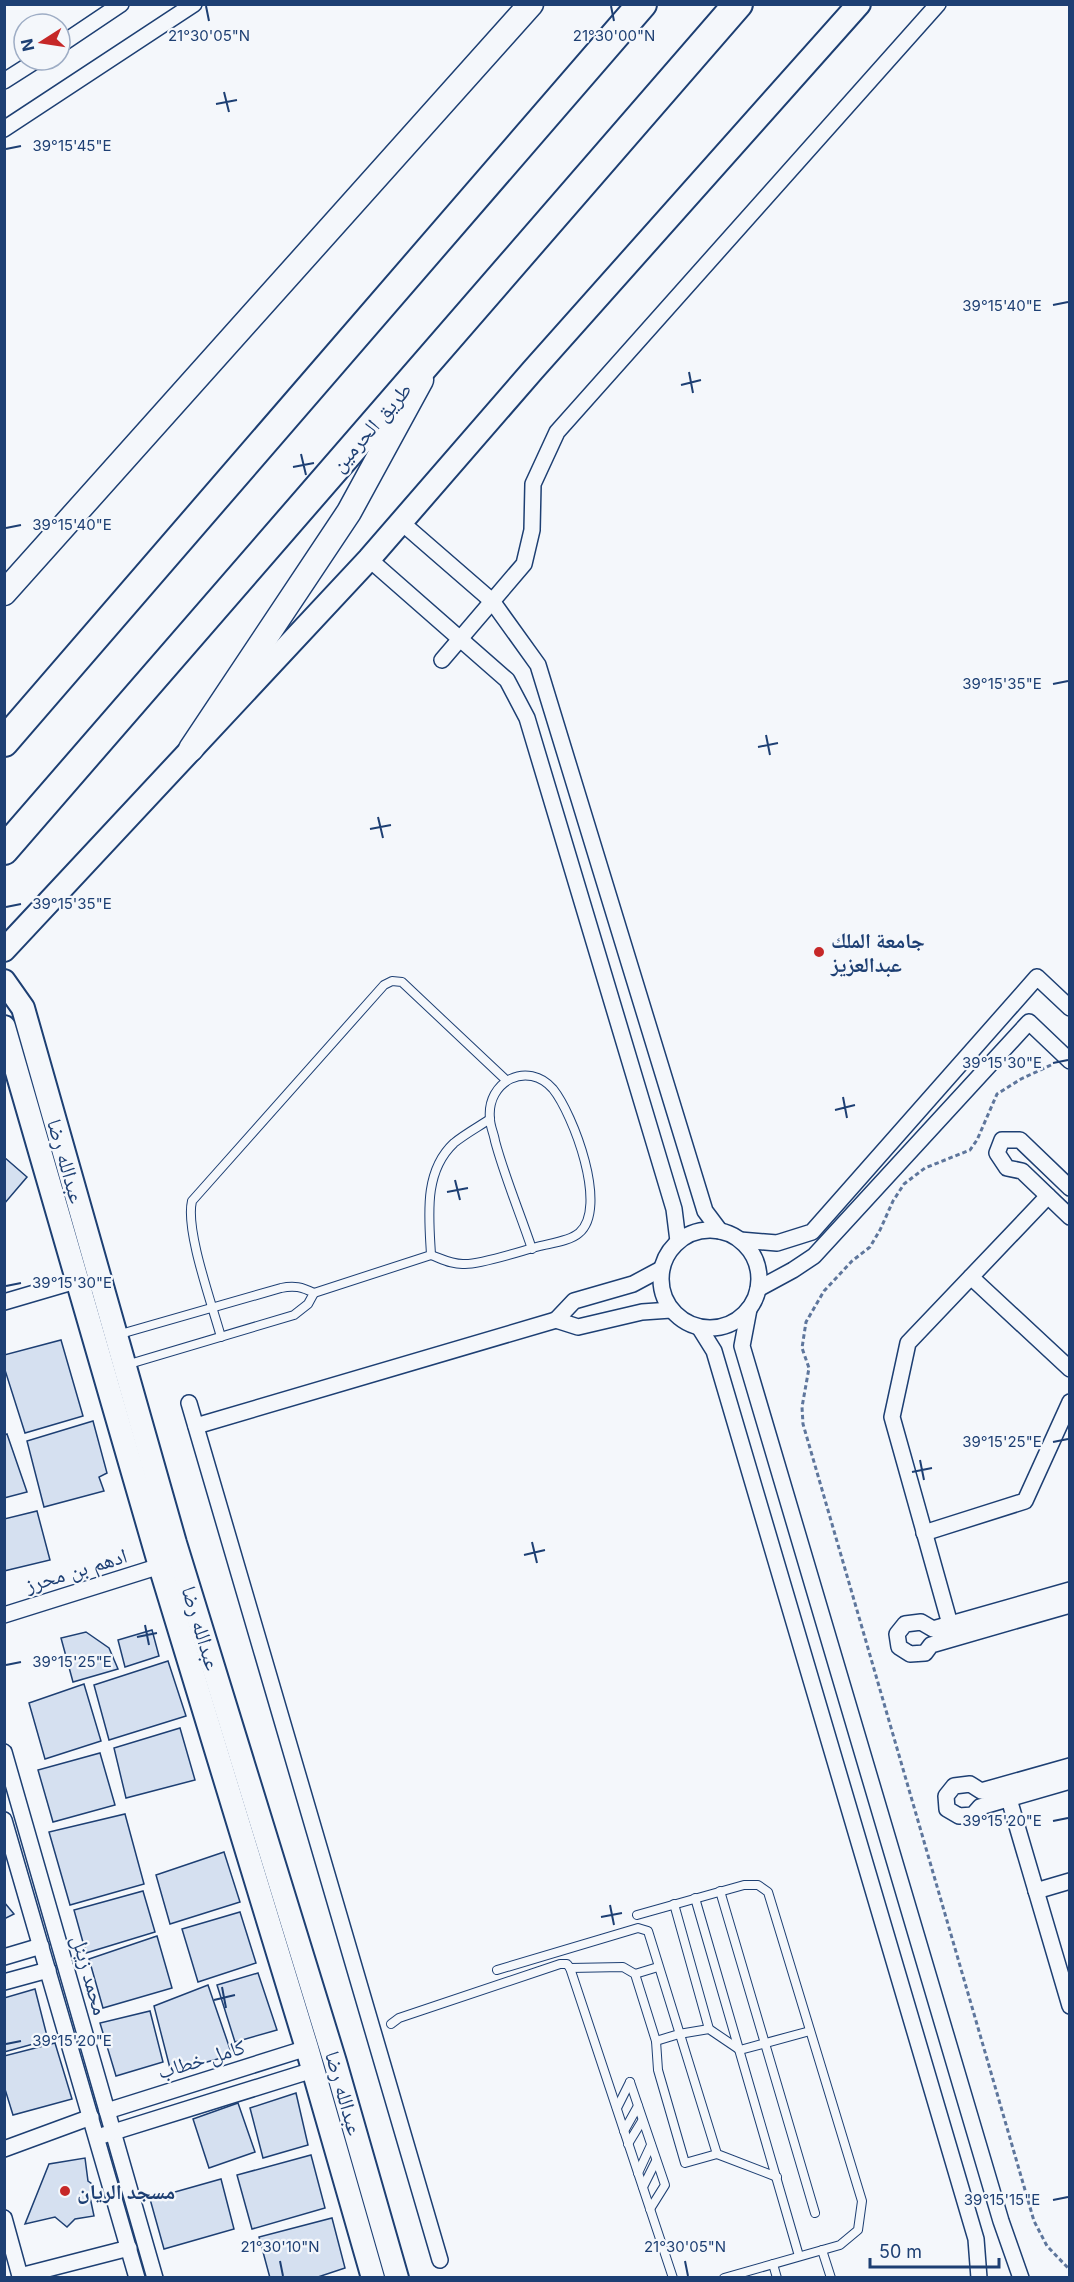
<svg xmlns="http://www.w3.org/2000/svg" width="1074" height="2282" viewBox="0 0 1074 2282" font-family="Inter,'Noto Naskh Arabic',sans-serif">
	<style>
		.building { fill: #d5e0f0; stroke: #1d3f73; stroke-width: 1.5 }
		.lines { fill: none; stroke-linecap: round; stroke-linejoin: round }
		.lane-casing { stroke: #1d3f73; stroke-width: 10 }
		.street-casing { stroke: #1d3f73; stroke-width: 18 }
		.secondary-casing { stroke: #1d3f73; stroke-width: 26 }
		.primary-casing { stroke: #1d3f73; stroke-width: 27 }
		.highway-casing { stroke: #1d3f73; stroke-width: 32 }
		.path { stroke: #5e769c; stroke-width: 3; stroke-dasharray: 4.5 3; stroke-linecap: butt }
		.lane { stroke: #f4f7fb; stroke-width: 8 }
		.street { stroke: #f4f7fb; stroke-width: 15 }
		.secondary { stroke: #f4f7fb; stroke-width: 22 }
		.primary { stroke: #f4f7fb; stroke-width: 24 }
		.highway { stroke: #f4f7fb; stroke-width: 28 }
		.ticks { fill: none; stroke: #1d3f73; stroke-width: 2 }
		.poi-dot { fill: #c62828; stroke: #f4f7fb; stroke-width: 2 }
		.labels { text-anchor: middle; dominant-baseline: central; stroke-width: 4.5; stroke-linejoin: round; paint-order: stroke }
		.street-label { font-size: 21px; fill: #1d3f73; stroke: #f4f7fb }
		.poi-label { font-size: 21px; font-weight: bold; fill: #1d3f73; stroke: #f4f7fb; text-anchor: start }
		.ticks-label { font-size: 15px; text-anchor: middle; fill: #1d3f73; stroke: #f4f7fb; stroke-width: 4.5; stroke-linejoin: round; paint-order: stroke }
	</style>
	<rect width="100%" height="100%" fill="#f4f7fb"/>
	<g class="building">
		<path d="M4,1157l23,20 -23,27z"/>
		<path d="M61,1340l22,76 -58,17 -21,-66v-12z"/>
		<path d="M93,1421l14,52 -8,4 5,14 -60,16 -17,-66z"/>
		<path d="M7,1434l20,58 -23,6v-63z"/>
		<path d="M37,1511l13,49 -46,11v-52z"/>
		<path d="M152,1630l7,26 -34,11 -7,-27z"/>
		<path d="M86,1632l23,16 9,21 -45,13 -12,-44z"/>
		<path d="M168,1661l18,55 -77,24 -15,-55z"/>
		<path d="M84,1684l17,57 -56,18 -16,-56z"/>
		<path d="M180,1728l15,52 -69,18 -12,-50z"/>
		<path d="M100,1753l15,52 -62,17 -15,-52z"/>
		<path d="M125,1814l19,70 -74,21 -21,-73z"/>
		<path d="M224,1852l16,50 -70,22 -14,-49z"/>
		<path d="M143,1891l12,41 -69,21 -12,-43z"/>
		<path d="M4,1902l10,12 -10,5z"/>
		<path d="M240,1912l16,51 -58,19 -16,-53z"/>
		<path d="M157,1936l15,52 -69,20 -14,-49z"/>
		<path d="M258,1973l19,57 -42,12 -18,-57z"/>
		<path d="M208,1985l24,70 -61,17 -17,-66z"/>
		<path d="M35,1989l13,51 -44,12v-54z"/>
		<path d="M150,2011l13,51 -47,14 -16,-53z"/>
		<path d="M55,2043l17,56 -59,16 -9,-29v-30z"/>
		<path d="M296,2093l12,52 -45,13 -13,-50z"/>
		<path d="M238,2103l17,49 -46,16 -16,-49z"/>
		<path d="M311,2155l14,53 -73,21 -15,-54z"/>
		<path d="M85,2158l3,23 7,5 -5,11 4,19 -19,3 -8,8 -12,-10 -30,7 24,-60z"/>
		<path d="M221,2179l13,50 -70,20 -14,-50z"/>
		<path d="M332,2218l13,50 -30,10h-45l-11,-41z"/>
	</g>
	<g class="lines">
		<g class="lane-casing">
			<g id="lane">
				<path d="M431,1255c11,4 22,10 34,9 18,0 56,-13 75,-18 12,-3 30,-5 39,-13 30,-25 -6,-119 -26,-144 -25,-29 -67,-8 -63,30 0,7 4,15 5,22 10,37 25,72 37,108"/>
				<path d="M314,1293l117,-38c-2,-38 -8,-83 23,-112 11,-9 24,-16 36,-24"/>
				<path d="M117,1335l164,-47c13,-3 21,-1 33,5l-6,11 -14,11 -168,50"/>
				<path d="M221,1337c-9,-33 -36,-107 -29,-136l192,-216 8,-4 10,1 104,98"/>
				<path d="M720,1891l95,322"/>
				<path d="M695,1898l104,358"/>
				<path d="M674,1904l35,125"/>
				<path d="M637,1915l107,-30h14l10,7 94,309 -4,29 -18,15 -116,33"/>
				<path d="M570,1968l53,-1 12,7 21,67 2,29 27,93 32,-9"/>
				<path d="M497,1970l141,-42 10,3 69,223 60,23"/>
				<path d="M635,1974l23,-7"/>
				<path d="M391,2024l8,-6 161,-54h7l3,4 103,310"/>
				<path d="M656,2041l23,-7 30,-5 31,21 70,-19"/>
				<path d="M630,2082l35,103 -15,24"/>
				<path d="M617,2108l13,-26"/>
				<path d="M624,2131l14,-25"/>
				<path d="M628,2144l14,-23"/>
				<path d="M638,2173l13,-28"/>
				<path d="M643,2187l13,-26"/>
				<path d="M822,2250l9,28"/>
				<path d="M773,2264l4,14"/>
			</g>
		</g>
		<g class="street-casing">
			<g id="street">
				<path d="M60,45l61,-41"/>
				<path d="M4,81l33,-21"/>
				<path d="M4,129l190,-125"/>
				<path d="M401,522l91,79 46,64 167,546 15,20"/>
				<path d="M369,559l138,121 20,38 147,491 4,32"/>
				<path d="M442,660l82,-96 8,-34 1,-46 24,-52 381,-428"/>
				<path d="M1070,1188l-50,-48h-18l-5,13 10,15 15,3 48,46"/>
				<circle cx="710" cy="1279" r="49"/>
				<path d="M740,1240l37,3 35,-11 225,-255 33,31"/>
				<path d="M661,1269l-28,15 -59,17 -18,19 22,7 64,-15 29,-2"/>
				<path d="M971,1277l99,92"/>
				<path d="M758,1289l35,-19 21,-14 215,-234 41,39"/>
				<path d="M4,1302l75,-22"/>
				<path d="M749,1309l-7,37 259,875 20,57"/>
				<path d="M699,1327l15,24 262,888 3,39"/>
				<path d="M189,1403l251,857"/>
				<path d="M196,1426l360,-106"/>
				<path d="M924,1533l101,-32 45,-99"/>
				<path d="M1070,1590l-137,39 -12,-7 -16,2 -8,10 2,13 11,7 15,-1 6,-8 139,-40"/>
				<path d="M4,1615l156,-49"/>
				<path d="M950,1624l-58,-207 16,-74 140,-147"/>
				<path d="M4,1752l151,526"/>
				<path d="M1070,1766l-89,25 -11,-7 -16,2 -8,10 1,13 12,7 14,-1 7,-8 90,-26"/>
				<path d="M1009,1799l61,207"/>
				<path d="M4,1820l133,458"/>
				<path d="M1036,1891l34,-10"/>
				<path d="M4,1957l37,-11"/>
				<path d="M4,1982l44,-12"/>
				<path d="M107,2111l200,-63"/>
				<path d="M104,2135l209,-65"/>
				<path d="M4,2149l87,-32"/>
				<path d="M4,2218l16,58 109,-28"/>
			</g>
		</g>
		<g class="secondary-casing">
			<g id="secondary">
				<path d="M4,950l365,-391 164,-189 326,-366"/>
				<path d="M4,981l19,27 152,535 160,519 62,216"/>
				<path d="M4,1027l156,539 147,482 66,230"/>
			</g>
		</g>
		<g class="primary-casing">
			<g id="primary">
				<path d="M4,593l527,-589"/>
				<path d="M191,749l158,-237 72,-132"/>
			</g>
		</g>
		<g class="highway-casing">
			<g id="highway">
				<path d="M4,742l638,-738"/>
				<path d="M4,850l734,-846"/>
			</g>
		</g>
		<path class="path" d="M1051,1065l-30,14 -24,15 -20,46 -7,10 -45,18 -21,16 -11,17 -13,29 -10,17 -18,14 -28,30 -18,31 -4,26 7,20 -7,39 1,17 231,797 13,25 23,24"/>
		<use href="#lane" class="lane"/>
		<use href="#street" class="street"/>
		<use href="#secondary" class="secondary"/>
		<use href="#primary" class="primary"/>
		<use href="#highway" class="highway"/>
	</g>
	<path class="ticks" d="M206,6l3,15M611,6l3,15M224,92l5,20M216,104l21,-4M6,149l15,-3M1053,305l15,-3M689,372l4,21M681,385l20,-5M301,454l5,21M293,467l21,-4M6,528l15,-3M1053,684l15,-3M766,735l4,20M758,747l20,-4M378,817l5,21M370,829l21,-4M6,907l15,-3M1053,1063l15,-3M843,1097l4,21M835,1110l20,-5M455,1180l5,20M447,1192l21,-4M6,1286l15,-3M1053,1442l15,-3M920,1460l4,20M912,1472l20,-4M532,1542l5,21M524,1555l21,-5M145,1625l4,20M137,1637l20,-4M6,1665l15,-3M1053,1821l15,-3M610,1905l4,20M601,1917l21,-4M222,1987l4,21M214,2000l21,-5M6,2044l15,-3M1053,2200l15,-3M280,2261l3,15M685,2261l3,15"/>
	<g class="poi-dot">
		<circle cx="819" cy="952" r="6"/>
		<circle cx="65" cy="2191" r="6"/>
	</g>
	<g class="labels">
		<g class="street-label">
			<text transform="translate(371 427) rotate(-49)">طريق الحرمين</text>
			<text transform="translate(66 1161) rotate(74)">عبدالله رضا</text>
			<text transform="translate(76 1570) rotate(-17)">ادهم بن محرز</text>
			<text transform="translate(201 1628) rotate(73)">عبدالله رضا</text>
			<text transform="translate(90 1975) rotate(74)">محمد زينل</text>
			<text transform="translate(201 2059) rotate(-17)">كامل خطاب</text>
			<text transform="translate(344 2093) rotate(74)">عبدالله رضا</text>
		</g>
		<g class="poi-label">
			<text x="831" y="940">جامعة الملك<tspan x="831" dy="24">عبدالعزيز</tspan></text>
			<text x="77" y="2191">مسجد الريان</text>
		</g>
	</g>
	<g class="ticks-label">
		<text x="209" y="41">21°30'05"N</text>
		<text x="614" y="41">21°30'00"N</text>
		<text x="72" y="151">39°15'45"E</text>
		<text x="1002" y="311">39°15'40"E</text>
		<text x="72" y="530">39°15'40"E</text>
		<text x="1002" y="689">39°15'35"E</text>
		<text x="72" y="909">39°15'35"E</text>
		<text x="1002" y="1068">39°15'30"E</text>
		<text x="72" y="1288">39°15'30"E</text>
		<text x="1002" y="1447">39°15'25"E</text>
		<text x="72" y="1667">39°15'25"E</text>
		<text x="1002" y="1826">39°15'20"E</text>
		<text x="72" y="2046">39°15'20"E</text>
		<text x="1002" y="2205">39°15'15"E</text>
		<text x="280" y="2252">21°30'10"N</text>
		<text x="685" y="2252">21°30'05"N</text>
	</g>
	<rect width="1074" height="2282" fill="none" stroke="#1d3f73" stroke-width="12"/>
	<g transform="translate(42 42) rotate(258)"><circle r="28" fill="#f4f7fb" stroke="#9eadc5" stroke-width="1.5"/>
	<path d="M0-4.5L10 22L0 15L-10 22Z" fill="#c62828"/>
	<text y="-9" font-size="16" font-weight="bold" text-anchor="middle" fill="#1d3f73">N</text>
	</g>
	<path d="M870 2258v9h129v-9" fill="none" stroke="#1d3f73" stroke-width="3"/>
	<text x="879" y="2258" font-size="18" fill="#1d3f73" stroke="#f4f7fb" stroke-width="4.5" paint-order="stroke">50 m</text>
</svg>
